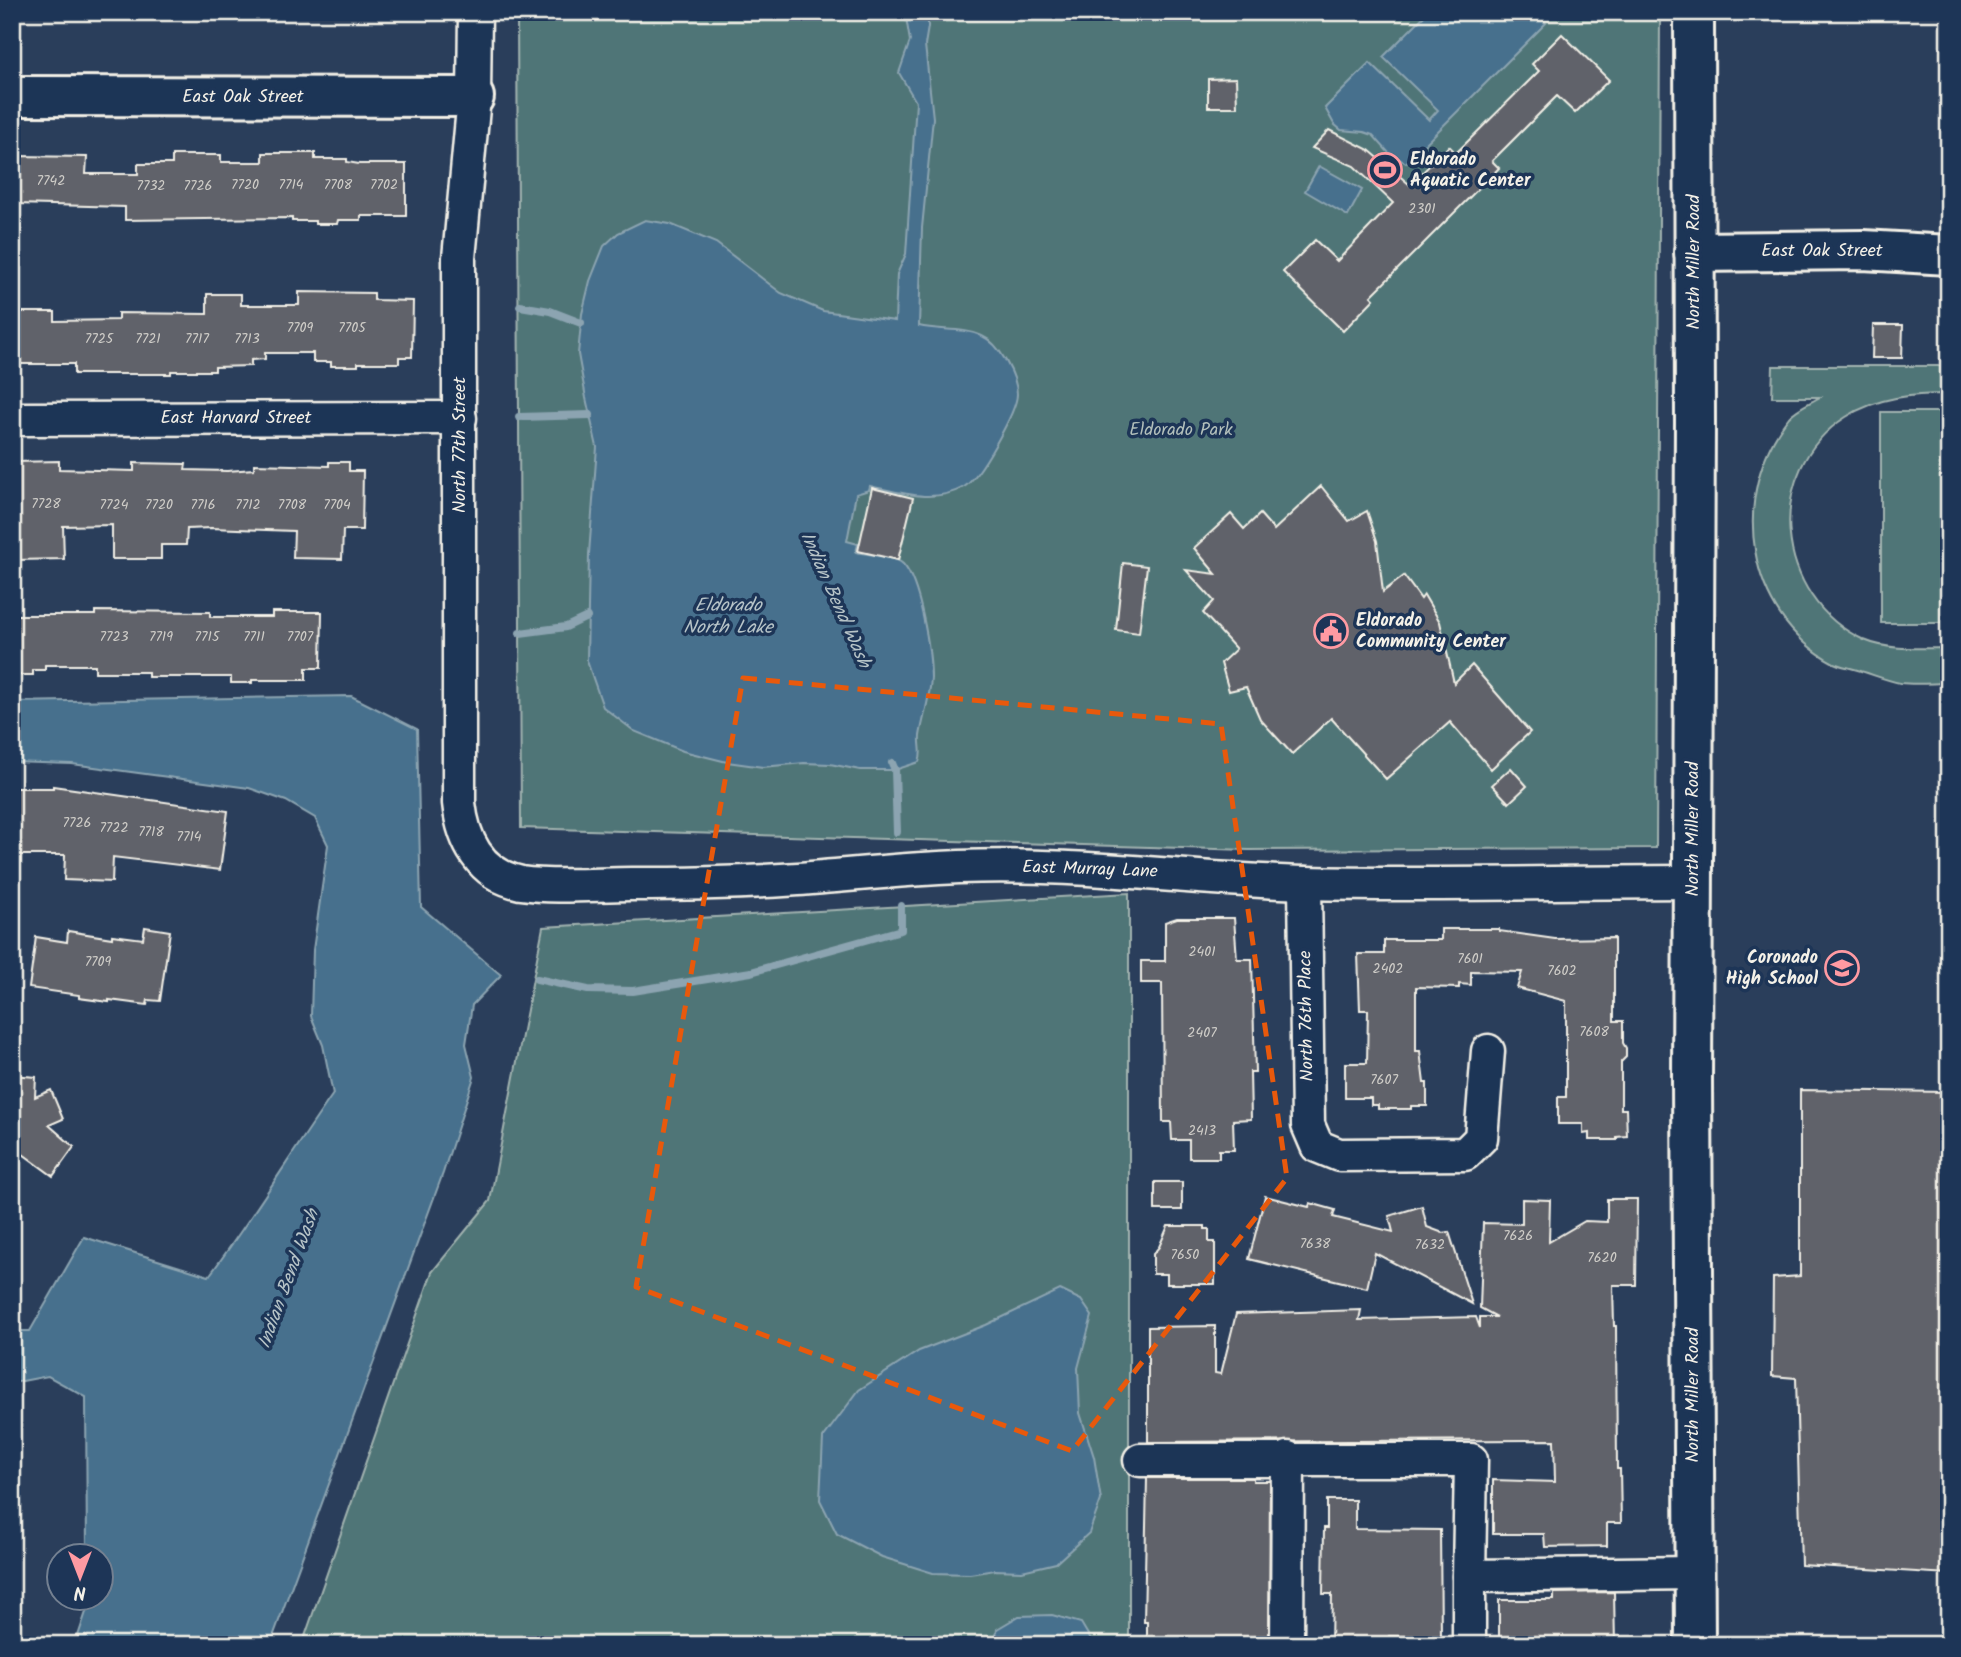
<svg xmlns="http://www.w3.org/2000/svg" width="1961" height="1657" viewBox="0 0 1961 1657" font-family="Kalam,sans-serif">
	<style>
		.green { fill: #4f7577; stroke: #a2b3b0; stroke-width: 2 }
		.water { fill: #46708d; stroke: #8ca4b1; stroke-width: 2 }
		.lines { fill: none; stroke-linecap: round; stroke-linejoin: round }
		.stream { stroke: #8ca4b1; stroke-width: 8 }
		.building { fill: #60626a; stroke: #f4f1e8; stroke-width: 2 }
		.minor-casing { stroke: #f4f1e8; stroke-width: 37 }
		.tertiary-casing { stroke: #f4f1e8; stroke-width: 44 }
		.minor { stroke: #1d3557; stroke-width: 32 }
		.tertiary { stroke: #1d3557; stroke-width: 38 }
		.marked { fill: none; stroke: #e8590c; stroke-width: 5; stroke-dasharray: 14 9; stroke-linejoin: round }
		.labels { text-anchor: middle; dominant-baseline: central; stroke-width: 7; stroke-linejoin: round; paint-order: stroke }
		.number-label { font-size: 14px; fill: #cfcdc8 }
		.street-label { font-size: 18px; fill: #f4f1e8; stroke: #1d3557 }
		.poi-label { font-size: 18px; font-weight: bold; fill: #f4f1e8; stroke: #1d3557; text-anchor: start }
		.park-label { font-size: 18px; fill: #b2bfbb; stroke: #1d3557 }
		.water-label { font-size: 19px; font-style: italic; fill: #b7c4c8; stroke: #1d3557 }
	</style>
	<rect width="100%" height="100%" fill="#2a3e5b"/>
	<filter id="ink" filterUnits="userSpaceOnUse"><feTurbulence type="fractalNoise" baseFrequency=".0143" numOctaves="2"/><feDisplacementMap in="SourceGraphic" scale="14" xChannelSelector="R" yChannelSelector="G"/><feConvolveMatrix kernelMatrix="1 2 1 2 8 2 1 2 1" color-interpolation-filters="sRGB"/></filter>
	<g filter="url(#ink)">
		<g class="green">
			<path d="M517,12h1143l-4,836 -407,2 -728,-22z"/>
			<path d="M1773,366h176v28c-36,0 -72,3 -103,23 -84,53 -72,182 18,223 26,11 58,8 85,8v35c-16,0 -33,2 -49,0 -15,-3 -31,-10 -46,-14 -7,-2 -14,-3 -20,-6 -89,-47 -106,-169 -45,-246 8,-9 21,-14 31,-20h-48z"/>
			<rect x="1881" y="412" width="68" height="211"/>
			<path d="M1129,893v752h-827l130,-373 58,-71 53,-274z"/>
		</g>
		<g class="water">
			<path d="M905,12h23v15l-3,18 8,73 -11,110 -3,98c20,5 44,1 63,10 17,7 35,40 35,58 0,17 -38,84 -53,93 -30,17 -62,6 -94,-1l-1,4 -13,4 -9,47 11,3 -2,8c13,3 38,3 47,12 17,18 28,88 28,114 -1,20 -8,39 -11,58 -1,10 3,17 -1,26l-24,8h-35l-30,-6 -26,-1 -41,4 -36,-5 -44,-11 -49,-20 -31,-24 -16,-46 2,-107 8,-107 -11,-49 -8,-44 4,-40 8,-33 14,-35 14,-13 27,-13 25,4 46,19 65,50 42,18 72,10 2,-47 9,-20 10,-152 -17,-29 11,-32z"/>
			<path d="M1428,12h107l11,11 -140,140 -18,-11 -15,-17 -9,-3 -23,-2 -7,-6 -9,-16 45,-45 59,57 9,-10 -55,-53z"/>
			<path d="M1319,166l43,24 -14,26 -43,-25z"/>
			<path d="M351,696l66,33 4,178 80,68 -29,30 -6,39 8,33 -31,96 -173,472h-195l12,-36v-11h15v-42l-15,-1 -1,-158 -38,-21 -36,7v-52h18l54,-94 125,39c44,-59 82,-122 124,-182l-10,-49 -12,-29 2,-66 15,-105 -13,-27 -29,-17 -37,-13 -177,-24 -60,-2v-60z"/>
			<path d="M1060,1290l21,10 11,16 -14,52 2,45 14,44 7,43 -12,33 -33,30 -34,8 -27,-1 -25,4 -37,-1 -51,-16 -45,-23 -17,-34 3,-62 36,-48 60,-39 67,-26z"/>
			<path d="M1052,1615l29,8 13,22h-99l2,-16 22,-13z"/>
		</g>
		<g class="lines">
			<g class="stream">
				<path d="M520,306l30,5 31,12"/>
				<path d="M519,417l71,-2"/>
				<path d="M520,633l46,-6 21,-10"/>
				<path d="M892,763l3,7 2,62"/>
				<path d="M537,979l51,11 45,1 118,-19 150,-42v-24"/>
			</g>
		</g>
		<g class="building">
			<path d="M1562,34l47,46 -34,33 -18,-17 -65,65 7,7 -128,128 3,3 -31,32 -60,-59 32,-32 22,21 56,-58 -39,-37 -42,-18 17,-18 40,20 41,35 39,-39 7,7 83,-82 -7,-7z"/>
			<path d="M1236,78l1,29h-29v-28z"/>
			<path d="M263,153h52v6h32v3l12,2h47v52h-45v4h-23l-1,4h-22v-3h-23v-3l-167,2v-13l-109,-3 1,-48 70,1 -1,17h52v-10h34v-9h49v7h42z"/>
			<path d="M299,292l75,1v7l39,1 -1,56h-13v6h-41v3h-27v-4h-18v-9h-48v6l-14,1v6l-36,1v4h-44v3h-97v-10h-62v-52h43v9l63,-1v-7l89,1v-20h34v11h58z"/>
			<path d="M1873,325h30l-1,33h-30z"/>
			<path d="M59,461v8l75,2v-8l52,1 -1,6 42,1 27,-2v-5l75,2v-4h20v9h14l-1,59h-19l-1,29 -49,-1 1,-27 -83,-3 -24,1 -1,16h-25v14h-49v-34l-49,1 1,33 -48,1v-33h-4l1,-65z"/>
			<path d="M1321,486l28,35 18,-10 10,30 6,51 21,-16 17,23 3,-4 16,27 14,61 18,-18 58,67 -39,37 -41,-47 -64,57 -55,-61 -39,36 -32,-35 -14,-32 -17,4 -8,-28 15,-14 -33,-36 11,-12 -28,-31 30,4 -22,-26 37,-34 13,15 16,-15 14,16z"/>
			<path d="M872,488l41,10 -15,62 -40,-9z"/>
			<path d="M1123,563l24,3 -8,67 -23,-3z"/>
			<path d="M95,611l115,1v5h62v-5h50l-1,56h-15v12h-54v3h-21v-6h-83v-5h-53v-7h-50v5h-12v5h-21v-60h83z"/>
			<path d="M1511,768l16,18 -18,17 -17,-18z"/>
			<path d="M53,786l175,25 -8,59 -107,-13 -1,25 -48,-2 1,-25h-53v-67h41z"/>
			<path d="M1177,918h57l3,41h15l3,113h-5l1,47 -18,1 1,30h-15v8h-30v-18h-17l-1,-18h-8l-1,-139h-21v-22h24v-39z"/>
			<path d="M145,927l25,4 -10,70 -12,-1 -1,5 -38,-5v2l-30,-4v-3l-50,-7 7,-51 31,5 1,-11 44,7v-3l31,4z"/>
			<path d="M1441,929h58v2l56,8 59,-1v83h9v22l3,5v9l-5,5v47h5l1,27 -10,1v3h-28v-7l-6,1v-10h-25v-27h8v-96l-49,-13 5,-16 -51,-1v14l-12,-1v4l-43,-1v64h4l4,32h3v23h-16v3h-33v-4h-7v-7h-26v-35h22l1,-53h-8l-2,-56h26v-14h57z"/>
			<path d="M12,1075l24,2 -1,20 16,-7 12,29 -14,6 25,22 -21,29 -41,-30z"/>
			<path d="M1800,1090l149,2v482l-148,-9 -5,-187 -24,-2 1,-98 27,-2z"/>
			<rect x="1155" y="1182" width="27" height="28"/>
			<path d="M1265,1196l44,11 1,-4 25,7 -2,7 60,15 -4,-16 33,-10 5,21 16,6 6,-1 23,72 -97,-51 -8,35 -118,-29z"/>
			<path d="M1522,1199l28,1 -1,42 36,-21 22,1v-23h30l-1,86h-23l1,41h2l1,143h3l1,54h-14v23l-62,1 -1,-13h-51v-54l62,2 -1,-42 -406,2v-115l67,-1v47l6,1 15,-60 125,-4 -2,10 117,-3 4,11v-11h17l-17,-9 3,-85 39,1z"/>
			<path d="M1168,1226h37v3h4v13h6v42h-48v-10h-14v-20l6,-7z"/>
			<path d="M1147,1478h106v3h17l-1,164h-122v-23h-3z"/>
			<path d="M1327,1500h28v29l85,1 1,107 -52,-1v9h-58l1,-51h-9l1,-66h3z"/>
			<path d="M1614,1592l1,53h-116v-45h55v-7z"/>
		</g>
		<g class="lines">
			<g class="minor-casing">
				<g id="minor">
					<path d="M475,12l-1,85 -15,161v545c4,37 21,72 62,80 33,5 77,1 110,1 56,0 112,-1 167,-5 54,-4 107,-10 161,-12 116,-5 232,13 347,16 129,3 258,-1 387,-1"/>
					<path d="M12,419l448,-1"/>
					<path d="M1305,883l3,242 9,21 22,9 126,-1 16,-16 7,-87"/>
					<path d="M1140,1460h331l-2,116 225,-3"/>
					<path d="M1287,1645l1,-187"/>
					<path d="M1469,1645v-69"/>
				</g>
			</g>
			<g class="tertiary-casing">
				<g id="tertiary">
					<path d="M1694,12l1,410 -3,659 3,564"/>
					<path d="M12,96l462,1"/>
					<path d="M1694,252l169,-2 86,5"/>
				</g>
			</g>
			<use href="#minor" class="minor"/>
			<use href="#tertiary" class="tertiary"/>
		</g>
	</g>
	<path class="marked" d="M743,678l478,46 66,454 -215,273 -436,-164z"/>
	<defs>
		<g id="stadium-ring" transform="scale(1.75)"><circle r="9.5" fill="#1d3557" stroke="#ff9aa2" stroke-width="1.5"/><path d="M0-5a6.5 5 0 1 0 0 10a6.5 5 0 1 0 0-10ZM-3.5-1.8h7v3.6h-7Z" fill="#ff9aa2"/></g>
		<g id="civic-ring" transform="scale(1.75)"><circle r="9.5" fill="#1d3557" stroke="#ff9aa2" stroke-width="1.5"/><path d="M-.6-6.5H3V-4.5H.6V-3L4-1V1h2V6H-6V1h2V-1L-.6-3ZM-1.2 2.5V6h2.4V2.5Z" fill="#ff9aa2"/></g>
		<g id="school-ring" transform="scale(1.75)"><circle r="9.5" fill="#1d3557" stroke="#ff9aa2" stroke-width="1.5"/><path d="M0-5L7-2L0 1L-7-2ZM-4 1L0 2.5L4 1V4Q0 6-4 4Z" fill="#ff9aa2"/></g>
	</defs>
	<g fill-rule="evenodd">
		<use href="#stadium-ring" x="1385" y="170"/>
		<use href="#civic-ring" x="1331" y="631"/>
		<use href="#school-ring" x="1842" y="968"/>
	</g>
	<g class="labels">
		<g class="number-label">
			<text x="51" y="181">7742</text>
			<text x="245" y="185">7720</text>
			<text x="291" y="185">7714</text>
			<text x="338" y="185">7708</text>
			<text x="384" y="185">7702</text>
			<text x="151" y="186">7732</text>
			<text x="198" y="186">7726</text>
			<text x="1422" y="209">2301</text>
			<text x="300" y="328">7709</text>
			<text x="352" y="328">7705</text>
			<text x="99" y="339">7725</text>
			<text x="148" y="339">7721</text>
			<text x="197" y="339">7717</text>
			<text x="247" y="339">7713</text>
			<text x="46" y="504">7728</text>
			<text x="114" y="505">7724</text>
			<text x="159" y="505">7720</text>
			<text x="203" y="505">7716</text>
			<text x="248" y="505">7712</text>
			<text x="292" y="505">7708</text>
			<text x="337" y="505">7704</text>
			<text x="114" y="637">7723</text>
			<text x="161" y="637">7719</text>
			<text x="207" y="637">7715</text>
			<text x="254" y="637">7711</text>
			<text x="300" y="637">7707</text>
			<text x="77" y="823">7726</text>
			<text x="114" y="828">7722</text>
			<text x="151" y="832">7718</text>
			<text x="189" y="837">7714</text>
			<text x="1202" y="952">2401</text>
			<text x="1470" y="959">7601</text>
			<text x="98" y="962">7709</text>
			<text x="1388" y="969">2402</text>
			<text x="1562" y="971">7602</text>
			<text x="1594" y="1032">7608</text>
			<text x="1202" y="1033">2407</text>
			<text x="1384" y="1080">7607</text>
			<text x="1202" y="1131">2413</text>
			<text x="1518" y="1236">7626</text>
			<text x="1315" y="1244">7638</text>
			<text x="1430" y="1245">7632</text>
			<text x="1185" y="1255">7650</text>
			<text x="1602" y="1258">7620</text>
		</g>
		<g class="street-label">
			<text x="243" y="97">East Oak Street</text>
			<text x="1822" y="251">East Oak Street</text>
			<text transform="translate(1694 262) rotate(-90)">North Miller Road</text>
			<text x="236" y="418">East Harvard Street</text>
			<text transform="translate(460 445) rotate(-90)">North 77th Street</text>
			<text transform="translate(1693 829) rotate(-90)">North Miller Road</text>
			<text transform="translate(1090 870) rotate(2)">East Murray Lane</text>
			<text transform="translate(1307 1016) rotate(-91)">North 76th Place</text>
			<text transform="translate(1693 1395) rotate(-90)">North Miller Road</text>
		</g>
		<g class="poi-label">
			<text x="1410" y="160">Eldorado<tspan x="1410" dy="21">Aquatic Center</tspan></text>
			<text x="1356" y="621">Eldorado<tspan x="1356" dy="21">Community Center</tspan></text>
			<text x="1818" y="958" text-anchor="end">Coronado<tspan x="1818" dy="21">High School</tspan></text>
		</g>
		<g class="park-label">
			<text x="1181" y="430">Eldorado Park</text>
		</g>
		<g class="water-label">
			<text transform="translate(835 600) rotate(66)">Indian Bend Wash</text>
			<text x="728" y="606">Eldorado<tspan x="728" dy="22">North Lake</tspan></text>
			<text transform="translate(289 1279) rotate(-70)">Indian Bend Wash</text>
		</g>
	</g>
	<rect width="1961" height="1657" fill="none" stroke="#1d3557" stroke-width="42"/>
	<rect x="21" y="21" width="1919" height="1615" fill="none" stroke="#f4f1e8" stroke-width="2.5" filter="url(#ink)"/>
	<g transform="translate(80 1577) rotate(180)"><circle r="33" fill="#1d3557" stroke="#738091" stroke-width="2"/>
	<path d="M0-5L12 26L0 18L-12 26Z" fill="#ff9aa2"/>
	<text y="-10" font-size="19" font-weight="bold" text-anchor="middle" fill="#f4f1e8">N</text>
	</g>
</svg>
